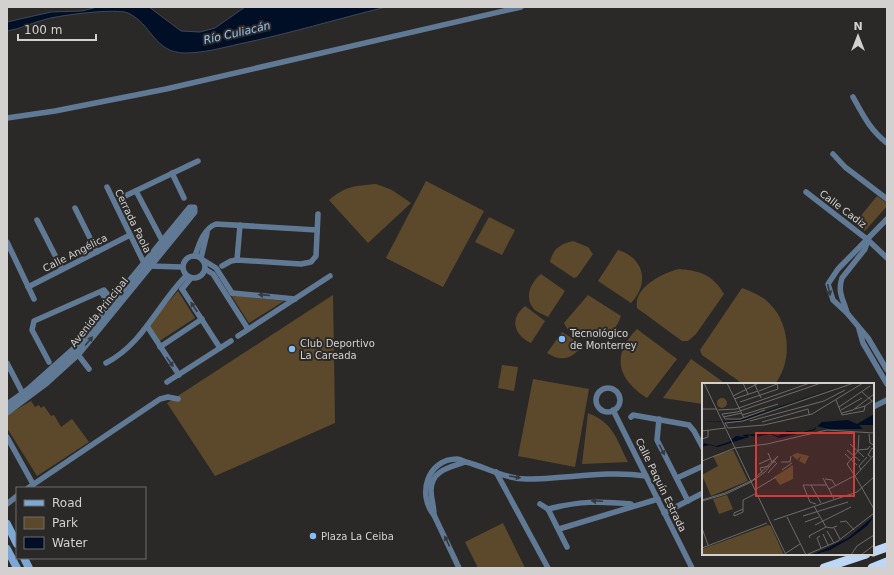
<svg xmlns="http://www.w3.org/2000/svg" width="894" height="575" viewBox="0 0 894 575" font-family="'DejaVu Sans',sans-serif">
	<style>
		.green { fill: #5c492c }
		.water { fill: #000e26; stroke: #3f4859 }
		.lines { fill: none; stroke-linecap: round; stroke-linejoin: round }
		.minor { stroke: #607a96; stroke-width: 5.5 }
		.tertiary { stroke: #607a96; stroke-width: 7 }
		.secondary { stroke: #7da7d4; stroke-width: 8 }
		.trunk { stroke: #bcd8f6; stroke-width: 9 }
		.oneway { fill: #36393d }
		.poi-dot { fill: #82bcfa; stroke: #2b2927; stroke-width: 1.5 }
		.labels { text-anchor: middle; dominant-baseline: central; stroke-width: 4; stroke-linejoin: round; paint-order: stroke }
		.street-label { font-size: 10px; fill: #d2d1cf; stroke: #2b2927 }
		.poi-label { font-size: 10px; fill: #d2d1cf; stroke: #2b2927; text-anchor: start }
		.water-label { font-size: 11px; font-style: italic; fill: #98c7fb; stroke: #2b2927 }
		.inset-road { fill: none; stroke: #6e6c6a; stroke-width: 1 }
		.view { fill: #d63939; fill-opacity: 0.15; stroke: #d63939; stroke-width: 2 }
		.inset-edge { fill: none; stroke: #d2d1cf; stroke-width: 2 }
	</style>
	<rect width="100%" height="100%" fill="#2b2927"/>
	<g class="green">
		<path d="M426,181l58,30 -41,76 -57,-29z"/>
		<path d="M376,184l16,6 19,13 -43,40 -39,-43c17,-14 25,-14 47,-16z"/>
		<path d="M877,196l10,7v3l-22,25 -10,-8z"/>
		<path d="M489,217l26,13 -13,25 -27,-13z"/>
		<path d="M573,241l15,6 5,7 -16,23 -3,1 -24,-16c3,-13 10,-18 23,-21z"/>
		<path d="M618,250c26,8 32,33 13,53l-33,-22z"/>
		<path d="M679,269c21,2 33,5 45,25l-28,40 -8,7h-6l-45,-33c-4,-21 26,-35 42,-39z"/>
		<path d="M541,274l24,17 -17,26c-3,-2 -9,-4 -12,-6 -13,-12 -6,-28 5,-37z"/>
		<path d="M742,288c10,4 19,7 27,15 21,20 24,58 6,81h-32l-41,-29 -2,-5z"/>
		<path d="M178,291l17,27 -37,24 -10,-17z"/>
		<path d="M231,295l53,6 -35,22z"/>
		<path d="M333,295l2,128 -120,53 -48,-73z"/>
		<path d="M588,295l33,21c-2,5 -4,10 -8,14 -14,14 -41,12 -49,-7z"/>
		<path d="M525,306l20,15 -14,22c-17,-8 -22,-24 -6,-37z"/>
		<path d="M637,329l40,30 -30,39c-30,-19 -36,-43 -10,-69z"/>
		<path d="M562,332l21,13c-10,13 -21,18 -36,8z"/>
		<path d="M691,359l35,25h-23v20l-40,-6z"/>
		<path d="M502,365l16,2 -4,24 -16,-3z"/>
		<path d="M533,379l56,10 -14,78 -57,-11z"/>
		<path d="M31,401l4,6 4,-2 2,3 3,-2 7,10 3,-1 7,12 11,-8 17,23 -52,34 -30,-48v-13z"/>
		<path d="M588,413c26,10 28,26 40,49l-46,2z"/>
		<path d="M503,523l22,45h-47l-13,-26z"/>
	</g>
	<path class="water" d="M97,7h52l32,24 19,1 15,-4 30,-21h141c-49,12 -98,27 -147,37 -17,4 -36,9 -54,9 -31,0 -33,-29 -57,-40 -11,-5 -67,2 -81,6 -14,3 -26,10 -40,12v-9l44,-10 31,-1z"/>
	<g class="lines">
		<g class="minor">
			<path d="M853,97c10,18 17,33 34,46"/>
			<path d="M7,118l48,-7 111,-22 355,-82"/>
			<path d="M833,154l12,13 42,32"/>
			<path d="M172,173l12,25"/>
			<path d="M107,187l37,76 5,3 33,1"/>
			<path d="M136,191l28,53"/>
			<path d="M806,192l62,48 19,18"/>
			<path d="M123,197l75,-36"/>
			<path d="M75,208l22,44"/>
			<path d="M887,219l-49,50 -10,15 5,16 14,13 21,25 19,32"/>
			<path d="M37,220l25,49"/>
			<path d="M7,242l27,57"/>
			<circle cx="194" cy="267" r="11"/>
			<path d="M195,256c4,-12 9,-28 21,-32l101,6"/>
			<path d="M201,258l6,-25"/>
			<path d="M203,260l13,8 16,25"/>
			<path d="M237,260l3,-35"/>
			<path d="M222,266l9,-5 6,-1 64,4 10,-2 5,-6 2,-42"/>
			<path d="M205,269l8,5 35,55"/>
			<path d="M28,287l102,-52"/>
			<path d="M182,289l38,59"/>
			<path d="M182,289l9,-11"/>
			<path d="M101,292l9,13"/>
			<path d="M232,293l63,6"/>
			<path d="M847,313c-3,-13 -10,-20 -5,-35l23,-29 3,-9"/>
			<path d="M147,326l32,49"/>
			<path d="M859,329l4,14 24,41"/>
			<path d="M238,336l92,-60"/>
			<path d="M160,347l42,-28"/>
			<path d="M76,352l13,17"/>
			<path d="M49,362l-17,-32 2,-9 70,-31 9,11"/>
			<path d="M7,363l16,31"/>
			<path d="M106,363c37,-19 52,-59 80,-87"/>
			<path d="M167,382l64,-41"/>
			<circle cx="608" cy="400" r="12"/>
			<path d="M873,407l14,-7"/>
			<path d="M613,410l79,158"/>
			<path d="M631,417l2,-2 56,10 5,6 9,17"/>
			<path d="M659,419l-2,21 31,61"/>
			<path d="M7,437l26,47"/>
			<path d="M496,472l52,96"/>
			<path d="M677,478l26,-12"/>
			<path d="M28,488l132,-89 8,-2 10,2"/>
			<path d="M7,504l10,-8"/>
			<path d="M540,504l8,5"/>
			<path d="M548,509c32,-8 51,-8 83,-5"/>
			<path d="M548,509l19,38"/>
			<path d="M664,513l39,-20"/>
			<path d="M434,515c0,-9 -3,-17 -3,-25 0,-20 20,-23 34,-28"/>
			<path d="M559,529l99,-30"/>
			<path d="M459,568l-25,-53c-17,-20 -7,-56 23,-56 3,0 6,2 9,3 20,5 39,17 61,17 40,0 79,-9 119,-3"/>
		</g>
		<path class="tertiary" d="M7,405l21,-15 46,-41 116,-141h4v4l-116,142 -32,29 -39,29"/>
		<g class="secondary">
			<path d="M7,524l10,20"/>
			<path d="M7,549l10,19"/>
			<path d="M24,558l5,10"/>
		</g>
		<g class="trunk">
			<path d="M873,552l14,-5"/>
			<path d="M824,568l42,-14"/>
			<path d="M872,568l15,-6"/>
		</g>
	</g>
	<defs><path id="oneway-solid" d="M-6-.8H1V-3.2L6.5 0L1 3.2V.8H-6Z"/></defs>
	<g class="oneway">
		<use href="#oneway-solid" transform="translate(829 290) rotate(77)"/>
		<use href="#oneway-solid" transform="translate(264 295) rotate(-175)"/>
		<use href="#oneway-solid" transform="translate(194 307) rotate(-124)"/>
		<use href="#oneway-solid" transform="translate(89 341) rotate(-50)"/>
		<use href="#oneway-solid" transform="translate(170 362) rotate(55)"/>
		<use href="#oneway-solid" transform="translate(662 450) rotate(63)"/>
		<use href="#oneway-solid" transform="translate(515 477) rotate(9)"/>
		<use href="#oneway-solid" transform="translate(597 501) rotate(-178)"/>
		<use href="#oneway-solid" transform="translate(447 541) rotate(-116)"/>
	</g>
	<g class="poi-dot">
		<circle cx="562" cy="339" r="4"/>
		<circle cx="292" cy="349" r="4"/>
		<circle cx="313" cy="536" r="4"/>
	</g>
	<g class="labels">
		<g class="street-label">
			<text transform="translate(843 209) rotate(37)">Calle Cadiz</text>
			<text transform="translate(133 221) rotate(64)">Cerrada Paola</text>
			<text transform="translate(75 253) rotate(-27)">Calle Angélica</text>
			<text transform="translate(99 312) rotate(-51)">Avenida Principal</text>
			<text transform="translate(661 485) rotate(64)">Calle Paquín Estrada</text>
		</g>
		<g class="poi-label">
			<text x="570" y="333">Tecnológico<tspan x="570" dy="12">de Monterrey</tspan></text>
			<text x="300" y="343">Club Deportivo<tspan x="300" dy="12">La Careada</tspan></text>
			<text x="321" y="536">Plaza La Ceiba</text>
		</g>
		<g class="water-label">
			<text transform="translate(237 33) rotate(-13)">Río Culiacán</text>
		</g>
	</g>
	<g transform="translate(702 383)">
		<rect width="172" height="172" fill="#2b2927"/>
		<path d="M15 20a5 5 0 1 1 10 0a5 5 0 1 1-10 0ZM31,67l15,31 -37,15 -9,-21 16,-9 -5,-10zM95,70l12,3 -4,8 -6,-3 2,-5 -4,4 -5,-5zM91,82v14l-13,6 -6,-8zM25,112l6,14 -14,5 -6,-15zM66,142l3,1 13,29h-82v-6z" fill="#5c492c"/>
		<path d="M147,0l-109,38 -38,1 38,-2zM172,31v11h-15l4,4h-35l-11,-3 -2,4 -36,8 -9,-4 -14,3 -8,-2 1,2 -31,10 -9,-2 -7,2 2,-4 12,3 13,-4 7,-6 10,1 -4,-2 28,-2 8,3 9,-5 16,1 11,-3 8,-7 26,-2 9,4zM172,133l-6,9 -17,13 -21,12 -18,5 36,-17z" fill="#000e26"/>
		<path class="inset-road" d="M2,0l82,172M25,0l17,35M41,0l5,11M52,0l7,15M57,8l18,-7M160,9l10,9M31,13l26,-13M32,16l24,-8M134,17l6,15 22,-4 1,-5M38,19l38,-13 -1,-6M137,24l31,-21M0,26h15M153,26l10,-3 9,-6M16,27l18,-1 74,-26M63,27l-25,9h-15l-3,-5 15,-2 84,-29M139,27l21,-12M140,30l11,-3 21,-16M40,32l36,-11M21,34l19,-4M48,38l74,-20 21,-11M60,39l46,-13 1,5M23,40l3,5 36,-3 48,-11 51,-31M23,40l18,-2 111,-38M0,48l23,-3M167,51l1,9 4,2M0,56l6,-2v-7M148,61l14,13M145,67l13,11M156,67l10,-1 2,-3M66,70l4,9h4M143,71l12,11M169,74l-3,-2 4,-7 2,2M0,78l33,-13 32,-4 60,-14 47,3M79,79h9l1,-6M57,81l11,-5M80,87l10,-7M159,87l-2,-4 8,-9M60,90l-2,-5 9,-2M66,90l9,-10M153,93l-8,-12 11,-13 1,-16M153,93l19,33M121,95l11,21M123,96l7,1 3,5M109,102l10,18M54,106l20,-12M127,106l27,-14 18,-20M0,117l23,-7 28,-13 25,-24 -13,16 -14,10 -25,12 -24,7M114,121l-6,-2 -7,-17h24M112,123l12,21 6,1 5,-2M32,133l9,-4v-12l14,-7M32,133v-3l9,-4M101,133l45,-14M85,134l19,38M72,137l83,-28 17,-15M103,139l14,-5M138,139l6,-1 8,9M113,142l36,-18M0,145l6,17M132,145l6,11M125,148l7,12M121,151l5,11M118,153l-3,2 4,10M108,155l-1,-2 17,-9M0,165l65,-25M84,170l14,-9M104,172l32,-14 36,-28M149,172l6,-9 17,-11M159,172l13,-10"/>
		<path class="view" d="M54,50h98v63h-98z"/>
		<rect width="172" height="172" class="inset-edge"/>
	</g>
	<rect width="894" height="575" fill="none" stroke="#d2d1cf" stroke-width="16"/>
	<rect x="16" y="487" width="130" height="72" fill="#2b2927" stroke="#6e6c6a"/>
	<rect x="24" y="500" width="20" height="6" fill="#7da7d4" stroke="#6e6c6a"/>
	<text x="52" y="507" font-size="12" fill="#d2d1cf">Road</text>
	<rect x="24" y="517" width="20" height="12" fill="#5c492c" stroke="#6e6c6a"/>
	<text x="52" y="527" font-size="12" fill="#d2d1cf">Park</text>
	<rect x="24" y="537" width="20" height="12" fill="#000e26" stroke="#6e6c6a"/>
	<text x="52" y="547" font-size="12" fill="#d2d1cf">Water</text>
	<g transform="translate(858 36)" stroke="#2b2927" stroke-width="3" paint-order="stroke">
	<path d="M0-3L7 15L0 10L-7 15Z" fill="#d2d1cf"/>
	<text y="-6" font-size="11" font-weight="bold" text-anchor="middle" fill="#d2d1cf">N</text>
	</g>
	<path d="M18 34v6h78v-6" fill="none" stroke="#d2d1cf" stroke-width="2"/>
	<text x="24" y="34" font-size="12" fill="#d2d1cf" stroke="#2b2927" stroke-width="3" paint-order="stroke">100 m</text>
</svg>
